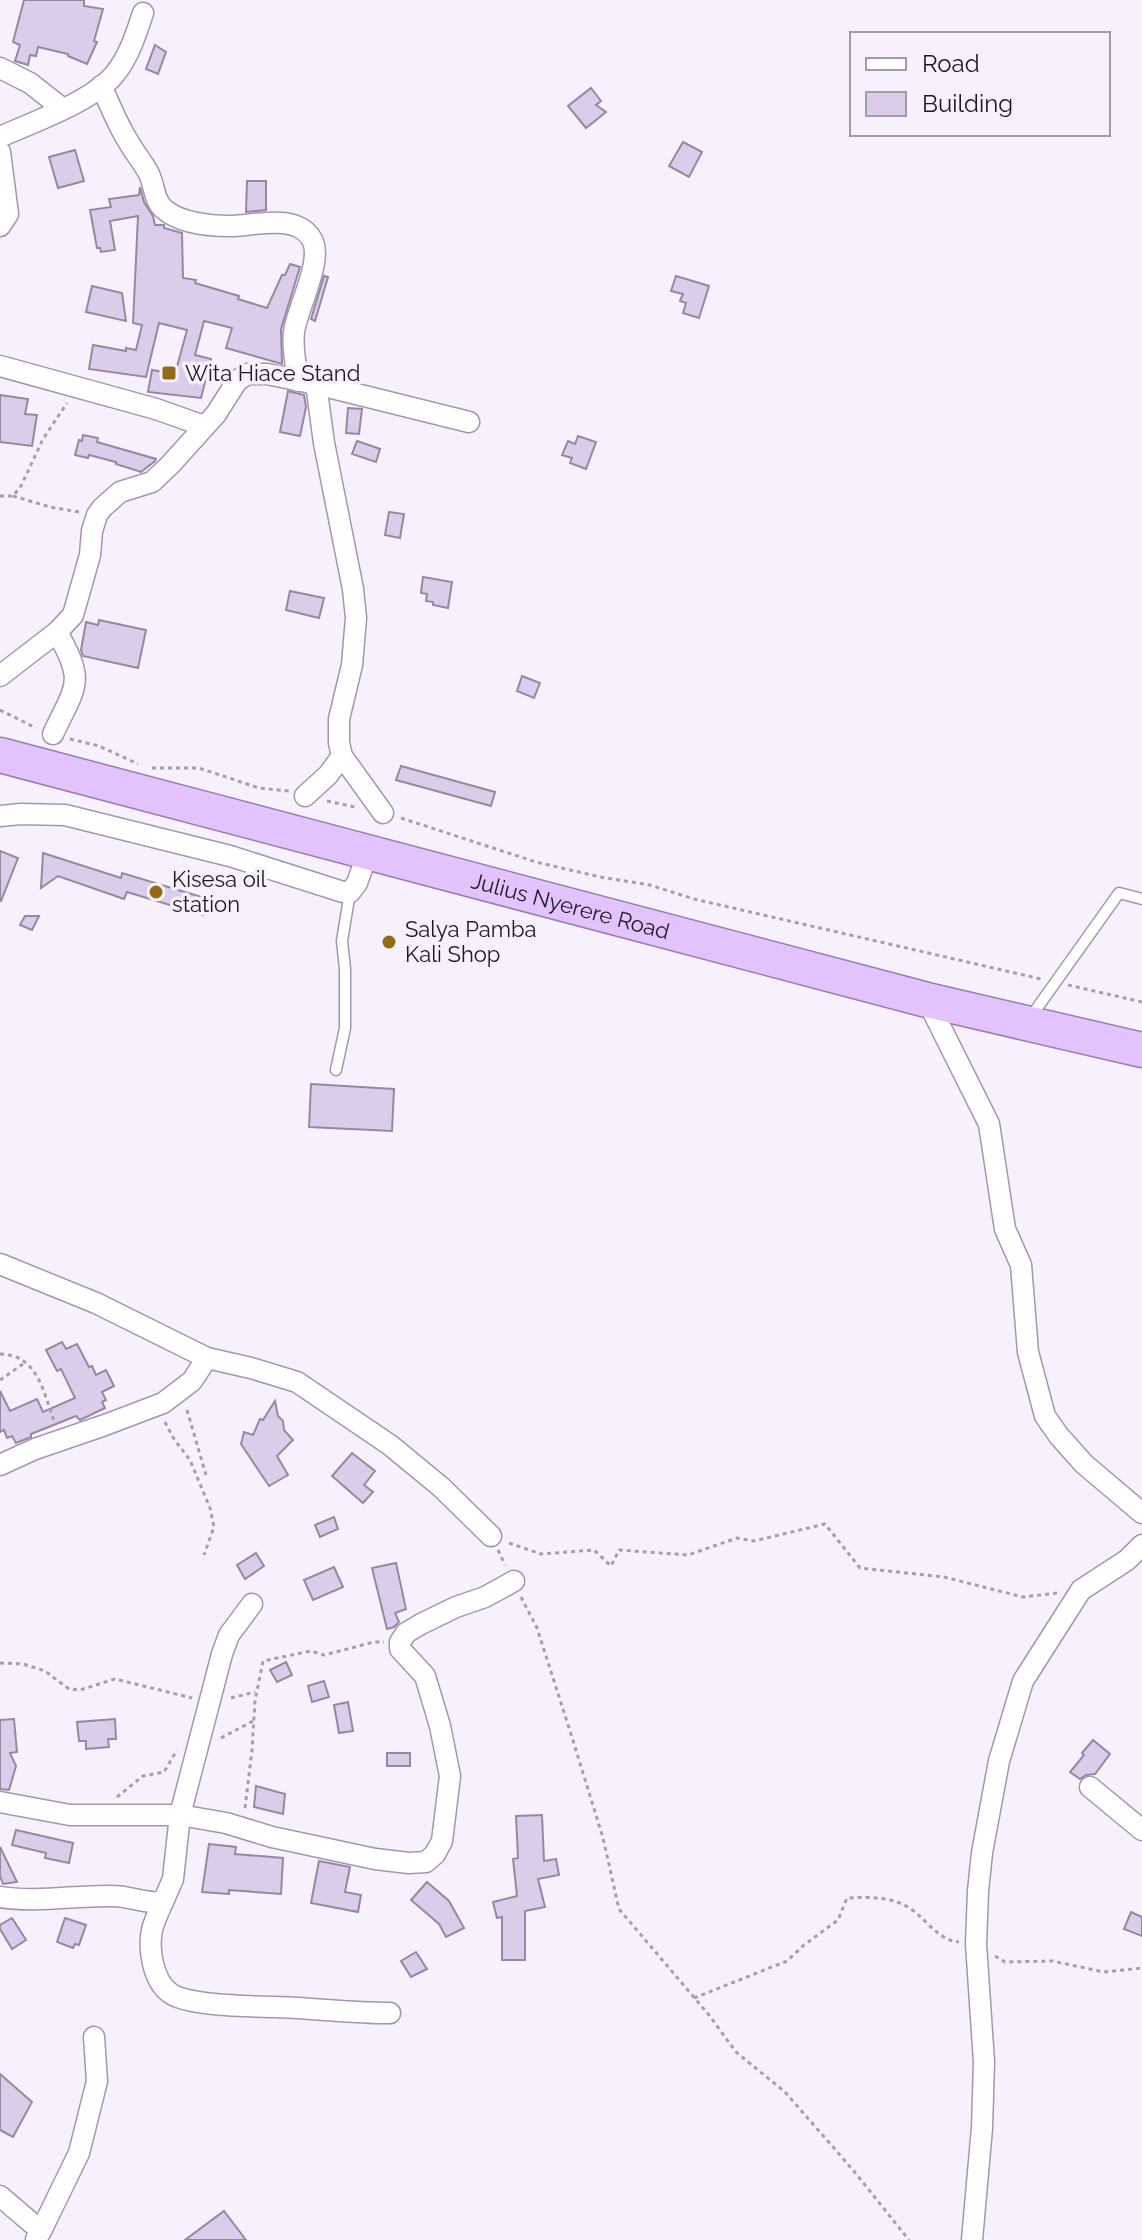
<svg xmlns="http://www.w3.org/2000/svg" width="1142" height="2240" viewBox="0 0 1142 2240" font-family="Raleway,sans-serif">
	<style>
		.building { fill: #dbcdea; stroke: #9688a3; stroke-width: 2 }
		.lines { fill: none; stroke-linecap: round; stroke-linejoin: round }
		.service-casing { stroke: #a496b2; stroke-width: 13 }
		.minor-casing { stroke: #a496b2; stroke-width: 23 }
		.trunk-casing { stroke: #997eb1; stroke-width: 37 }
		.path { stroke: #a5a0ab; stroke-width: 3; stroke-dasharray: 4 4; stroke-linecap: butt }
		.service { stroke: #fff; stroke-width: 10 }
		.minor { stroke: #fff; stroke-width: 20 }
		.trunk { stroke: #e2c3fe; stroke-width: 34 }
		.poi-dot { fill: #946b15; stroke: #f7f1fd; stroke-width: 3 }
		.labels { text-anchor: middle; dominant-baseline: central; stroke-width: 7; stroke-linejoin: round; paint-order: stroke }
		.poi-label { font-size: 22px; fill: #1e1923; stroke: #f7f1fd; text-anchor: start }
		.street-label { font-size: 22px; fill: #1e1923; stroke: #f7f1fd }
	</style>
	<rect width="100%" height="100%" fill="#f7f1fd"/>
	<g class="building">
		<path d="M24,0h60v6l19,3 -9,32 3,1 -10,22 -19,-8v-2l-30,-7 -2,9 -6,-1 -2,10 -13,-4 5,-16 -7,-3z"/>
		<path d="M155,45l11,7 -8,22 -12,-5z"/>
		<path d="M591,88l10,13 -5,4 10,7 -20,16 -18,-22z"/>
		<path d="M683,142l19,10 -13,25 -20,-11z"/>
		<path d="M75,150l9,31 -26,7 -9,-31z"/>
		<path d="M247,181h19v29l-20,2z"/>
		<path d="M140,187l4,15 9,14 2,9h9v3l18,5 1,45 13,2 -1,3 44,13 -1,3 29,9 15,-33h3l5,-11 10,3 -19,62 1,35 -56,-16 6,-20 -28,-7 -9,34 16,4 -10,39 -53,-6 4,-22 23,4 12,-44 -28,-7 -13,54 -57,-8 4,-24 33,6v-3l10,2 6,-25 -9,-2 5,-107 -28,5 5,29 -14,2 -1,-4h-3l-7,-38 21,-3 -2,-8 30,-4z"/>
		<path d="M324,276l4,1 -13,44 -4,-2z"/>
		<path d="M676,276l33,10 -10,32 -16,-5 3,-10 -6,-2 3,-7 -12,-3z"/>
		<path d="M92,286l30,7 4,28 -40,-9z"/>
		<path d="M288,391l16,4 2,12 -6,29 -20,-4z"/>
		<path d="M0,395l28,4 -3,15 12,1 -5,31 -32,-4z"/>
		<path d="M348,408l14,1 -3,25 -13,-1z"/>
		<path d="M83,435l15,3 -1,4 59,17 -1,2 -14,11 -25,-8v-2l-27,-7 -1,3 -13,-3 4,-15 3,1z"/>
		<path d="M578,436l18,6 -10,27 -16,-6 2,-5 -10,-3 6,-14 7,3z"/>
		<path d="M357,441l23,8 -4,13 -24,-8z"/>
		<path d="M389,512l15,2 -4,24 -15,-3z"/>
		<path d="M423,577l29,5 -4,26 -15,-3v-3l-7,-1 1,-7 -6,-1z"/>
		<path d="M290,591l34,7 -5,20 -33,-8z"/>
		<path d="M99,620l47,10 -8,38 -55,-12 -2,-6 5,-28 12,3z"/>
		<path d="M522,676l18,7 -6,15 -17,-7z"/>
		<path d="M401,766l94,26 -4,14 -95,-26z"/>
		<path d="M0,851l18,7 -17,43h-1z"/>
		<path d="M43,853l78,25 1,-5 86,26 -5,16 -76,-23 -3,7 -66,-23 -17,12z"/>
		<path d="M25,916h14l-7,14 -12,-5z"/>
		<path d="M311,1084l83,5 -2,42 -83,-4z"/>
		<path d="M62,1342l4,7 11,-5 12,23 3,-1 4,9 10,-5 8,16 -12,6 4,8 -4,2 3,6 -25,12 -4,-4 -45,18v3l-15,6 -4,-7 -5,2 -3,-8 -4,2v-41l10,20 27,-12 6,13 32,-14 -14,-29 -4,2 -11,-21z"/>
		<path d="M275,1401l3,15 5,5 1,9 9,10 -16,16 11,19 -19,11 -28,-42 3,-12 9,3 7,-16 3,1z"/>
		<path d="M352,1453l23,18 -11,14 9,7 -10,11 -31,-27z"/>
		<path d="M334,1517l4,12 -18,8 -5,-12z"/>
		<path d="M256,1553l8,13 -19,13 -8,-14z"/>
		<path d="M396,1563l10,46 -11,4 4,9 -5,5 -7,2 -15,-61z"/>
		<path d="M334,1567l9,20 -30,13 -9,-20z"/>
		<path d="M286,1662l6,13 -15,7 -7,-12z"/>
		<path d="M324,1681l5,16 -17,5 -4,-16z"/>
		<path d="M348,1702l5,29 -14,2 -5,-28z"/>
		<path d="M14,1719l3,33 -7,1 6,13 -7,24 -9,-1v-69z"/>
		<path d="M115,1719l1,20h-8l1,8 -23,2v-8h-7l-2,-19z"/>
		<path d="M1093,1740l17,14 -15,20 -9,1 -6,4 -10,-7 14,-17 -2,-2z"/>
		<rect x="387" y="1753" width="23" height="13"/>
		<path d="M256,1786l29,8 -2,20 -29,-7z"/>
		<path d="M542,1815l2,46 12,-2 3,16 -21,4 7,28 -20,4v49h-23v-43l-5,1 -4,-16 24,-6 -4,-37 5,-1 -2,-42z"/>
		<path d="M16,1830l57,13 -4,20 -24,-5 1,-5 -34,-8z"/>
		<path d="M209,1844l27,3 -1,7 48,4 -2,36 -52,-4v4l-27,-2z"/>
		<path d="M0,1847l17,35 -14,2 -3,-8z"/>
		<path d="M319,1861l31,6 -5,25 16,3 -3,17 -47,-9z"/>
		<path d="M427,1882l22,19 15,27 -18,9 -7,-13 -28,-24z"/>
		<path d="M1131,1912l11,5v19l-18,-7z"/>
		<path d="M12,1918l14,22 -14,9 -12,-20v-4z"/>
		<path d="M65,1918l21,7 -7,20 -4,-1 -2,4 -16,-6z"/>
		<path d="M416,1952l11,17 -16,8 -10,-16z"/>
		<path d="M0,2074l32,28 -19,35 -13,-7z"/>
		<path d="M224,2211l22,29h-61z"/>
	</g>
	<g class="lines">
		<g class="service-casing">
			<g id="service">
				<path d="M1030,1018l89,-125 23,6"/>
				<path d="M336,1070l9,-42v-59l-3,-28 8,-49"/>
			</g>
		</g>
		<g class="minor-casing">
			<g id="minor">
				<path d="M0,68l30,15 33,26"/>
				<path d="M101,86c9,18 16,38 27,55 6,11 14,20 20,31 7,12 5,29 17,38 16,13 45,16 65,16 24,0 65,-13 81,12 14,20 -14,70 -17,94 -2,16 2,33 4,49"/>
				<path d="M0,137c33,-15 91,-35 114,-62 15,-18 22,-41 29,-62"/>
				<path d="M0,152l8,62 -8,12"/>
				<path d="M0,366l156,43 48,17"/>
				<path d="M316,384l8,59 29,146 3,29 -4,47 -13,54v24l3,13 41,57"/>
				<path d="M0,676l57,-44 16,-17 17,-60 2,-24 5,-16 5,-7 18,-16 32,-10 18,-17 46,-51 21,-33 10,-7h20l49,10 153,38"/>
				<path d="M53,734c23,-49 33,-51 4,-102"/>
				<path d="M305,796l23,-21 14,-19"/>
				<path d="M0,816l21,-2 44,1 165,41 113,36h7l7,-9 11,-31"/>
				<path d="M927,1000l62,124 16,105 16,36 7,87 17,64 14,20 25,28 58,49"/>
				<path d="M0,1264l96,39 111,55 44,10 46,14 93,63 51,42 50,49"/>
				<path d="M0,1465l35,-16 70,-24 58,-22 29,-22 15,-23"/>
				<path d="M1090,1787l52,43"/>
				<path d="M0,1802l70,13h110l46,8 46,14 103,22 34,4 17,-1 9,-8 7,-13 8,-65 -10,-50 -15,-50 -25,-27v-7l6,-9 15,-9 35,-17 29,-10 29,-16"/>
				<path d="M0,1897c38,6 75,-2 113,-1 17,0 33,8 50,6l10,-23 7,-64 42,-161 7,-19 23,-31"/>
				<path d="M163,1902c-4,9 -9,19 -11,28 -4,19 1,51 18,63 20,15 100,13 128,15 31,2 61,5 92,5"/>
				<path d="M0,2196l41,35 -5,8"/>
				<path d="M41,2231l38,-78 18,-72 -3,-44"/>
				<path d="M972,2240l10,-112 2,-66 -8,-118 2,-53 4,-38 17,-92 24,-80 58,-91 46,-30 15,-15"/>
			</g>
		</g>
		<g class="trunk-casing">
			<g id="trunk">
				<path id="s1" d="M0,755l927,245 215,50"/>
			</g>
		</g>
		<g class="path">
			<path d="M0,496h13l8,-10 22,-47 24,-36"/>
			<path d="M13,496l37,11 29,5"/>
			<path d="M0,710l36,18"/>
			<path d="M70,739l29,7 39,18"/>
			<path d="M152,768h47l60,20 30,3"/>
			<path d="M327,801l28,6"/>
			<path d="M401,818l135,44 64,15 50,8 44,14 347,80"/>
			<path d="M1068,985l74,17"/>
			<path d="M0,1354c39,1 43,39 55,69"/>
			<path d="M0,1380l26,-18"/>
			<path d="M187,1410l19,65"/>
			<path d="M165,1422l9,17 16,21 20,48 4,19 -10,28"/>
			<path d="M509,1543l32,11 53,-4 17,16 8,-16 69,5 49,-17 17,3 71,-17 35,44 84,9 79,20 35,-4"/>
			<path d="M498,1550l7,15"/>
			<path d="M521,1597l16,31 34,106 32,104 16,71 90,106 27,37 49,40 68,78 56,70"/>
			<path d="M0,1663l23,1 22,7 24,18 11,1 35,-11 77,19"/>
			<path d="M231,1698l24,-6"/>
			<path d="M221,1738l32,-17"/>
			<path d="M117,1797l26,-21 21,-4 13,-22"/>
			<path d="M245,1808l7,-58 3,-49 8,-40 48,-10 13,4 50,-13h10"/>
			<path d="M995,1956l10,6 47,-1 52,11 38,-4"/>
			<path d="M694,1998l93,-37 17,-16 34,-25 9,-22c22,-1 45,-2 64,11 17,12 27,31 48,33"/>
		</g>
		<use href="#service" class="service"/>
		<use href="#minor" class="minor"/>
		<use href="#trunk" class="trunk"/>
	</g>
	<g class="poi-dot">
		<rect x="161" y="365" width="16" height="16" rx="4"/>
		<circle cx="156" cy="892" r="8"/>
		<circle cx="389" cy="942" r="8"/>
	</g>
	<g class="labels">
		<g class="poi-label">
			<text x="185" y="373">Wita Hiace Stand</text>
			<text x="172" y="879">Kisesa oil<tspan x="172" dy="25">station</tspan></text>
			<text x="405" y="929">Salya Pamba<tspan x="405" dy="25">Kali Shop</tspan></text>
		</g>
		<g class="street-label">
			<text stroke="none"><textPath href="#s1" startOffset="590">Julius Nyerere Road</textPath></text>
		</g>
	</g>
	<rect x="850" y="32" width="260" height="104" fill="#f7f1fd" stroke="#a09ba6" stroke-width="2"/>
	<rect x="866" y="58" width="40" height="12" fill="#ffffff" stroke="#a09ba6" stroke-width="2"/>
	<text x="922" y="72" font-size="24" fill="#1e1923">Road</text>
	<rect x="866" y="92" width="40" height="24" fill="#dbcdea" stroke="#a09ba6" stroke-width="2"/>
	<text x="922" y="112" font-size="24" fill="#1e1923">Building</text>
</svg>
